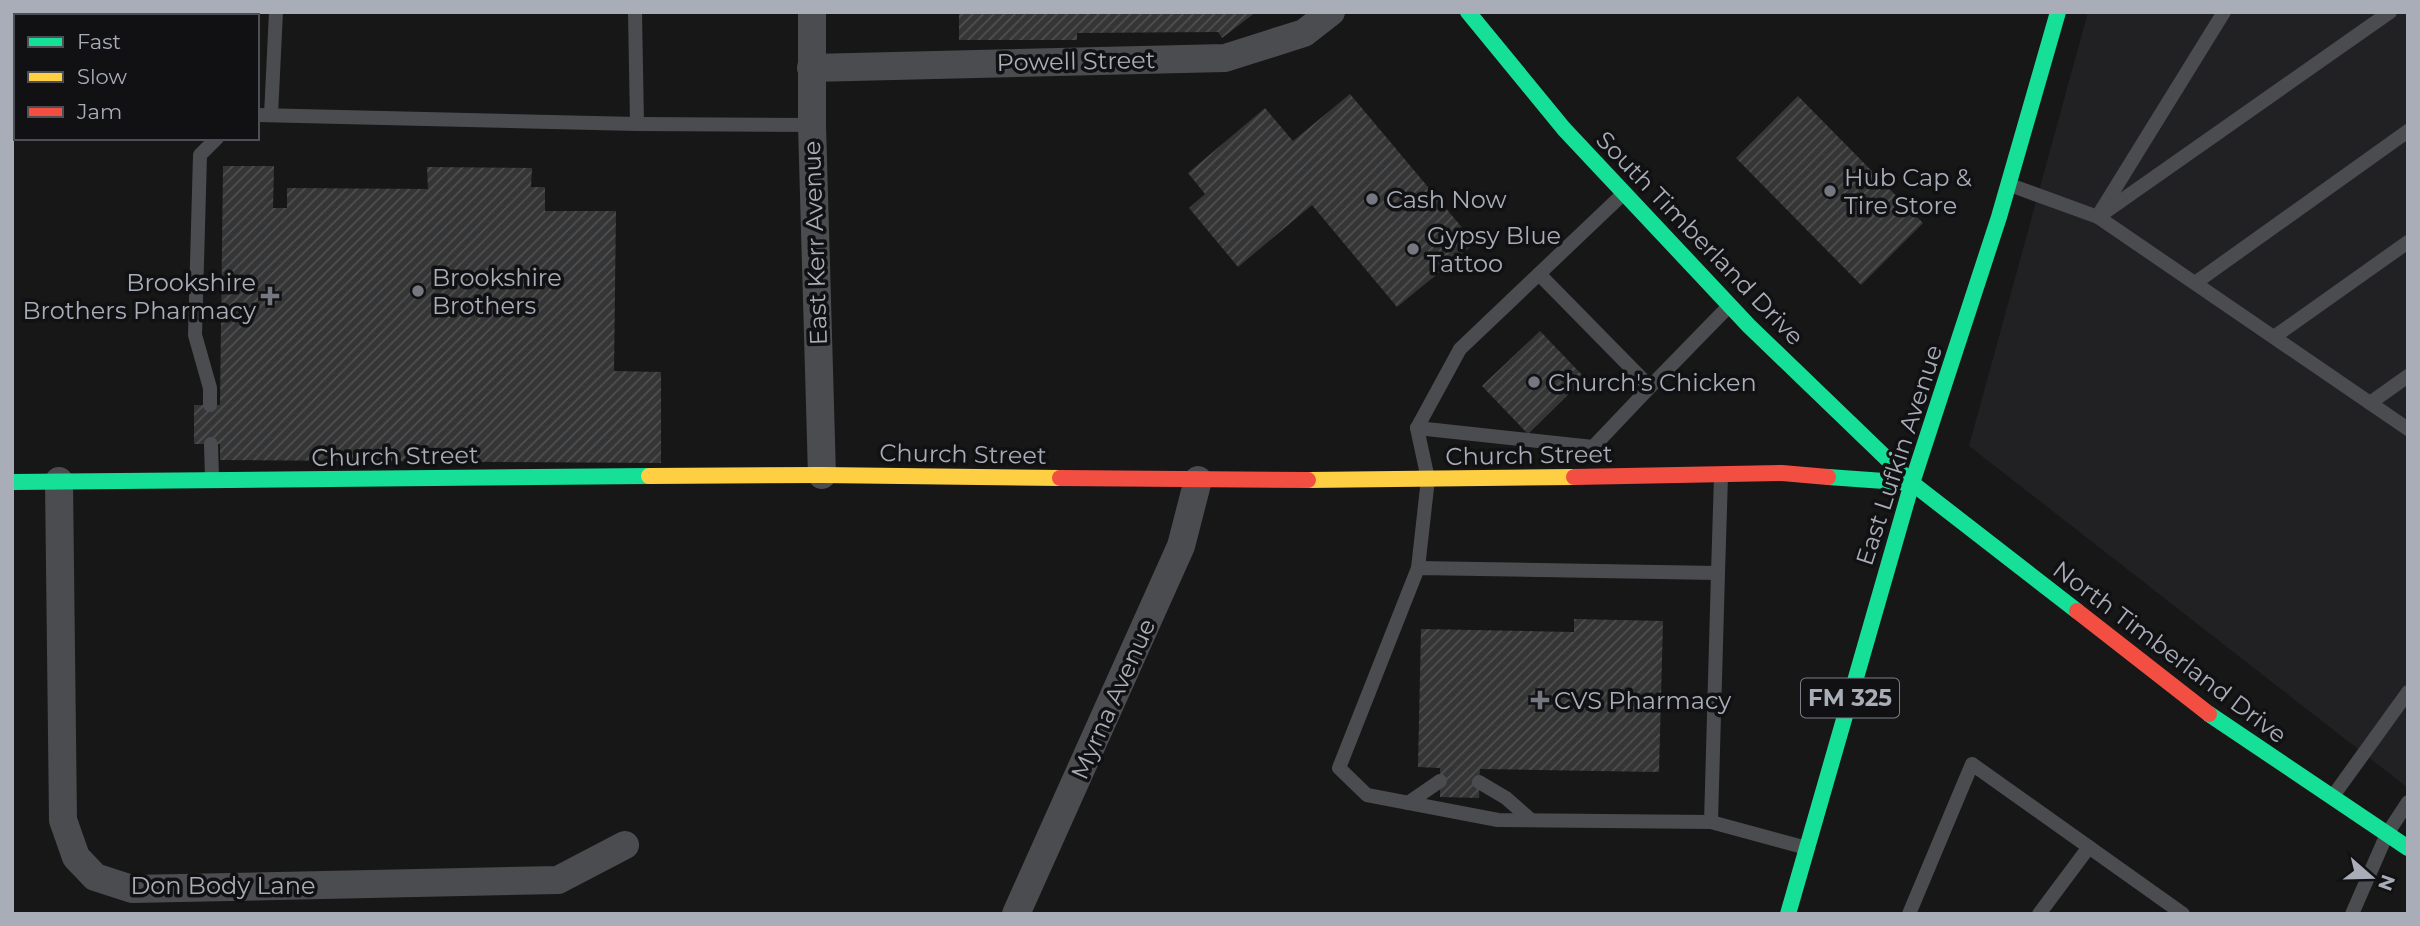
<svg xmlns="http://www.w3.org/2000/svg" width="2420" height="926" viewBox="0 0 2420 926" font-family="Montserrat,sans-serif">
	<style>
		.built { fill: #212123 }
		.building { fill: url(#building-hatch) }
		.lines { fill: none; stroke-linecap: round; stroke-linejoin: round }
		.lane { stroke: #4b4c50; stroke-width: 14 }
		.street { stroke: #4b4c50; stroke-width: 28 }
		.fast { stroke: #16e098; stroke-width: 16 }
		.slow { stroke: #ffcf43; stroke-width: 16 }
		.jam { stroke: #f24e42; stroke-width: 16 }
		.poi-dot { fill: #757880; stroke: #111113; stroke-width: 2.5 }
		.labels { text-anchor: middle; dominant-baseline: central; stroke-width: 7; stroke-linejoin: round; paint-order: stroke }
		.shield { fill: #111113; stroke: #7b7e86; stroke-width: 2 }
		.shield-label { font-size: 23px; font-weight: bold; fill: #a8adb8 }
		.street-label { font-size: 24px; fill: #a8adb8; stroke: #111113 }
		.poi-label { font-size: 24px; fill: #a8adb8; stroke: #111113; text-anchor: start }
	</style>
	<defs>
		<pattern id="building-hatch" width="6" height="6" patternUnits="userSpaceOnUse" patternTransform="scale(1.75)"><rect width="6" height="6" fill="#353536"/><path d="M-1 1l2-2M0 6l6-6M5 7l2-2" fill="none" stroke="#4f5051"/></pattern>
	</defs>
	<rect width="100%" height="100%" fill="#171717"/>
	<path class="built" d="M2088,12h320v776l-439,-342z"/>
	<g class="building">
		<path d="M959,12h297l-34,26 -4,-6 -141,1v7h-118z"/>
		<path d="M1350,94l125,149 -78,64 -85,-102 -74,62 -49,-59 16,-14 -17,-21 77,-65 28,33z"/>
		<path d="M1798,96l125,127 -62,62 -125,-127z"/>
		<path d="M223,166h51l-1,42h14v-20l141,1 -1,-22 105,1 -1,19h14v24h71l-2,160 47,1v91l-441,-3v-16h-26v-39h26z"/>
		<path d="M1540,331l45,47 -57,56 -46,-48z"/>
		<path d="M1574,619l89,2 -4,151 -179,-3 -1,29 -39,-1v-29l-22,-1 3,-138 153,3z"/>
	</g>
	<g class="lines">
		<g class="lane">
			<path d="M257,115l380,9 -2,-112"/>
			<path d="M271,115l5,-103"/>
			<path d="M637,124l175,1"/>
			<path d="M2010,185l88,32 310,212"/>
			<path d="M2101,211l123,-199"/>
			<path d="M2098,217l292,-205"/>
			<path d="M1539,274l111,113 79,-81"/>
			<path d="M2195,283l213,-152"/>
			<path d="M2274,337l134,-95"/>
			<path d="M2370,403l38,-27"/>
			<path d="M210,405v-17l-15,-53 5,-180 17,-17"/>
			<path d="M1417,428l176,19 57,-60"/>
			<path d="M211,444l1,34"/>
			<path d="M1721,476l-3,97 -300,-5 -79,200 28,27 131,25 213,2 96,26"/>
			<path d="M1418,568l10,-89 -11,-51 43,-79 163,-155"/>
			<path d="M1479,782l27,16 25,22"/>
			<path d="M2333,796l75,-104"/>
			<path d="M1408,803l32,-22"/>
			<path d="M1711,822l7,-249"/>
			<path d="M1909,914l63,-150 211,150"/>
			<path d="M2039,914l50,-67"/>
			<path d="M2352,914l35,-80 21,-32"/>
		</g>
		<g class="street">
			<path d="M812,12v113l10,350"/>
			<path d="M811,68l414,-10 79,-25 27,-21"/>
			<path d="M59,481l4,339 13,37 19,20 37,12 426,-9 67,-35"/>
			<path d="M1016,914l165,-368 17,-66"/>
		</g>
		<g class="fast">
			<path d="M1468,12l96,117 185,197 163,157 165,128"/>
			<path d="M1828,477l84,6 87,-266 59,-205"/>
			<path d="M12,482l637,-6"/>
			<path d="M2209,714l199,134"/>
			<path d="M1788,914l124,-431"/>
		</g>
		<g class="slow">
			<path d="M649,476l173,-1 238,3"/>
			<path d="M1308,480l266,-3"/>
		</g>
		<g class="jam">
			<path d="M1574,477l208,-4 46,4"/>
			<path d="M1060,478l248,2"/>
			<path d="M2077,611l132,103"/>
		</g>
	</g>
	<g class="poi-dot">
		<circle cx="1830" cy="191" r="7"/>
		<circle cx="1372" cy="199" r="7"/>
		<circle cx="1413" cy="249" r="7"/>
		<circle cx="418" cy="291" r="7"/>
		<path d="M266.5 285.5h7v7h7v7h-7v7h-7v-7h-7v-7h7z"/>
		<circle cx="1534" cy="382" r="7"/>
		<path d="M1536.5 689.5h7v7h7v7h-7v7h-7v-7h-7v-7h7z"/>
	</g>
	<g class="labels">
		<rect class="shield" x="1801" y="678.5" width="98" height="39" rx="5"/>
		<g class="shield-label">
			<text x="1850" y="698">FM 325</text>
		</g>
		<g class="street-label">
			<text transform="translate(1076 61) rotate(-1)">Powell Street</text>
			<text transform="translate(1700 238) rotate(46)">South Timberland Drive</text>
			<text transform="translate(815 243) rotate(-92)">East Kerr Avenue</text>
			<text transform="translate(963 454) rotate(1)">Church Street</text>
			<text transform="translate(1529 455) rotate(-1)">Church Street</text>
			<text transform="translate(1899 455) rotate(-72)">East Lufkin Avenue</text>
			<text transform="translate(395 456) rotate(-1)">Church Street</text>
			<text transform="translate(2170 652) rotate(37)">North Timberland Drive</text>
			<text transform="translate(1113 699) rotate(-66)">Myrna Avenue</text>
			<text x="223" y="885">Don Body Lane</text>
		</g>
		<g class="poi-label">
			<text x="1844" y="177">Hub Cap &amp;<tspan x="1844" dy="28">Tire Store</tspan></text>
			<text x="1386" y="199">Cash Now</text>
			<text x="1427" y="235">Gypsy Blue<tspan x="1427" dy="28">Tattoo</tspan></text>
			<text x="432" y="277">Brookshire<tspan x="432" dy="28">Brothers</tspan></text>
			<text x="256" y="282" text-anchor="end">Brookshire<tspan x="256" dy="28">Brothers Pharmacy</tspan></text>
			<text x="1548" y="382">Church's Chicken</text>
			<text x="1554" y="700">CVS Pharmacy</text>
		</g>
	</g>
	<rect width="2420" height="926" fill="none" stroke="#a8adb8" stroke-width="28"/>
	<rect x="14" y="14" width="245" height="126" fill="#111113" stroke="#4d4f55" stroke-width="2"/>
	<rect x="28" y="37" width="35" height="10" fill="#16e098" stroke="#4d4f55" stroke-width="2"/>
	<text x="77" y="49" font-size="21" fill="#a8adb8">Fast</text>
	<rect x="28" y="72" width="35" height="10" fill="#ffcf43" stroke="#4d4f55" stroke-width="2"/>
	<text x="77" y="84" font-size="21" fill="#a8adb8">Slow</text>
	<rect x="28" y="107" width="35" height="10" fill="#f24e42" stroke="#4d4f55" stroke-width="2"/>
	<text x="77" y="119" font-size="21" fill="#a8adb8">Jam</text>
	<g transform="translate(2371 877) rotate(110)" stroke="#111113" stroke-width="5" paint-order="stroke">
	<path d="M0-5L12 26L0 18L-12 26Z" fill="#a8adb8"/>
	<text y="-10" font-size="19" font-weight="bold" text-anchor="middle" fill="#a8adb8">N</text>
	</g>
</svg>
